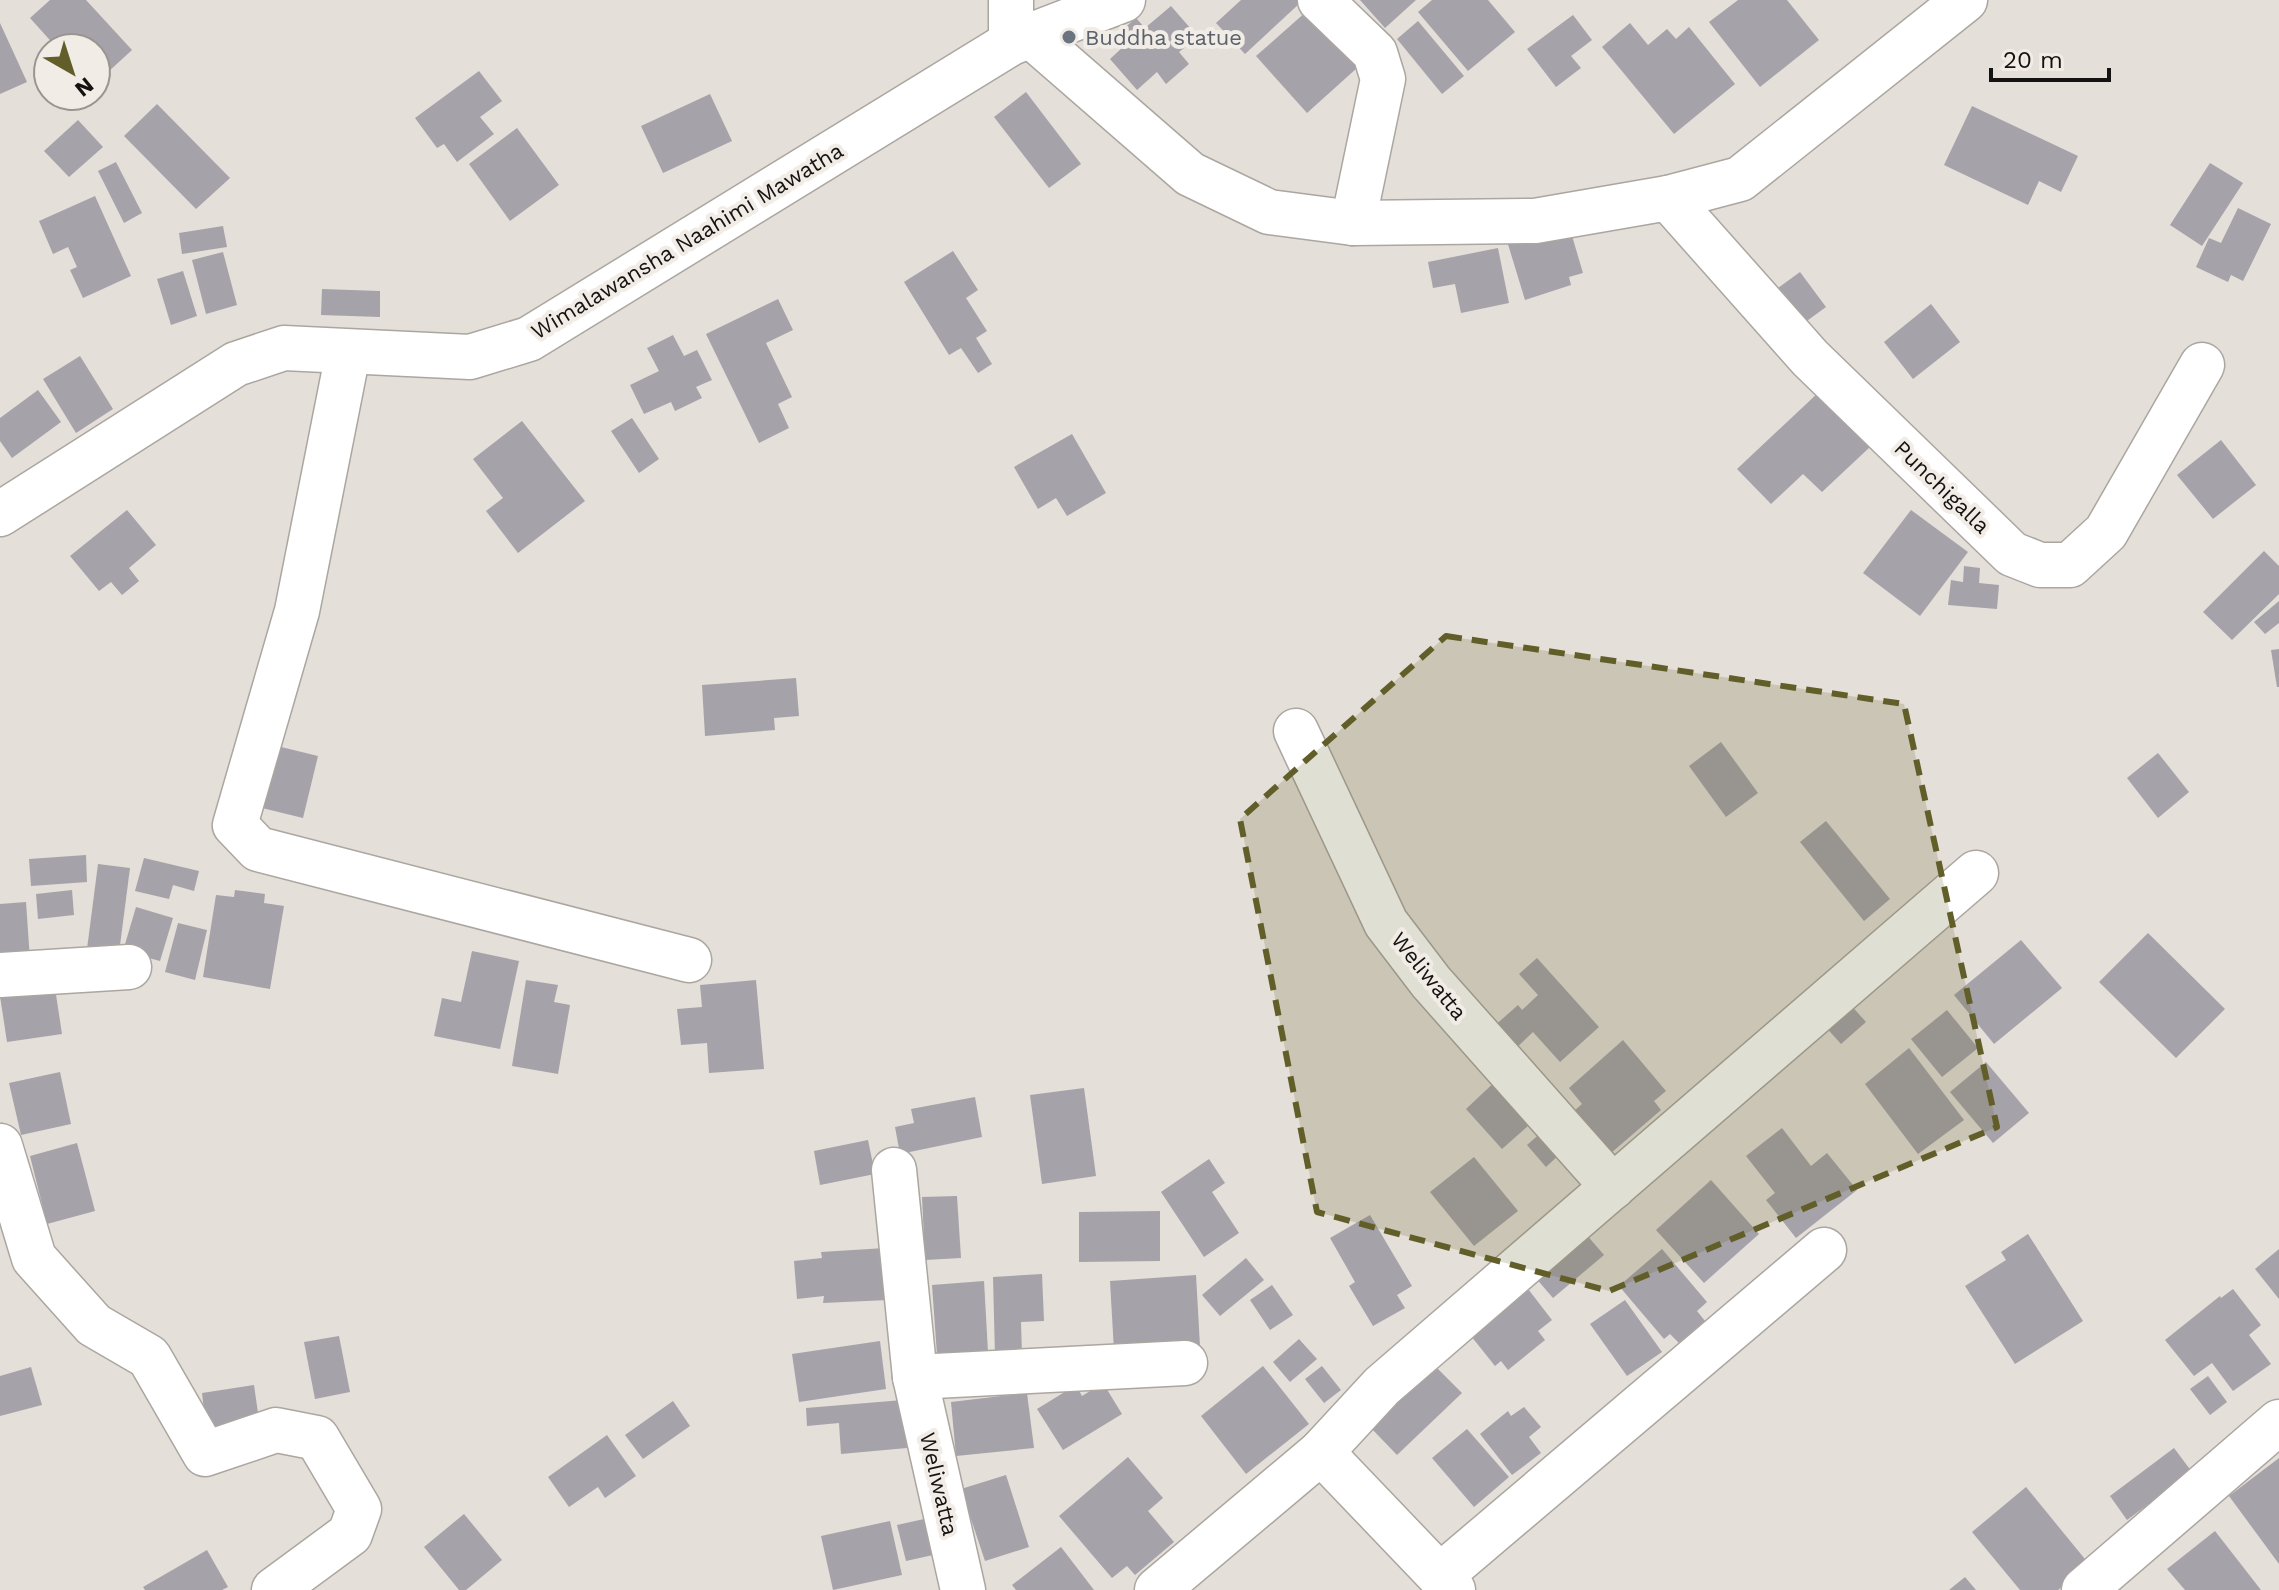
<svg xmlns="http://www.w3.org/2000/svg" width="2279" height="1590" viewBox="0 0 2279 1590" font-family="'Work Sans',sans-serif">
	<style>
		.building { fill: #a6a2a9 }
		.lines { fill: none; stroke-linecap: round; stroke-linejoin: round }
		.minor-casing { stroke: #aba6a0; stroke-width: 47 }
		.minor { stroke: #fff; stroke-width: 44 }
		.marked { fill: #625e2a; fill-opacity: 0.2; stroke: #625e2a; stroke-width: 6; stroke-dasharray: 16 10; stroke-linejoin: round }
		.worship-dot { fill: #6b7280; stroke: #f1ece5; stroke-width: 3 }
		.labels { text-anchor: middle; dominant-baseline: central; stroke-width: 8; stroke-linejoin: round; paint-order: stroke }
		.worship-label { font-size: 22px; fill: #5b616d; stroke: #f1ece5; text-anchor: start }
		.street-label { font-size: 22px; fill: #151311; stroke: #f1ece5 }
	</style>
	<rect width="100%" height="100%" fill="#e4dfd8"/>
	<g class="building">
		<path d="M50,0h36l46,50 -36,33v-35h-39l-27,-30z"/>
		<path d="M1241,0h56l3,3 -55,51 -29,-31z"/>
		<path d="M1360,0h56l-31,28z"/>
		<path d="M1432,0h56l27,32 -47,39 -50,-59z"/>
		<path d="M1738,0h49l32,40 -59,47 -51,-65z"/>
		<path d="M1171,6l27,31 -19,15 10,12 -23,20 -9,-12 -20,18 -27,-31 13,-12 -9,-10 22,-19 9,10z"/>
		<path d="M1307,11l50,57 -50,45 -51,-57z"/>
		<path d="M1573,15l19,25 -21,16 10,12 -25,19 -29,-38z"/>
		<path d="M1418,21l46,55 -22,18 -45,-55z"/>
		<path d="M0,23l27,59 -27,12z"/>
		<path d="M1630,23l18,22 19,-16 9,10 13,-12 46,57 -61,50 -72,-87z"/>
		<path d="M479,71l23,30 -22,16 14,17 -37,28 -13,-18 -7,4 -22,-30z"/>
		<path d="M1026,92l55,72 -32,24 -55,-71z"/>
		<path d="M710,94l22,47 -69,32 -22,-47z"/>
		<path d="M157,104l73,74 -34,31 -72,-73z"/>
		<path d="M1972,106l106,50 -17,36 -22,-11 -11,24 -84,-40z"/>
		<path d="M78,120l25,27 -34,30 -25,-26z"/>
		<path d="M517,128l42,57 -49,36 -41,-57z"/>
		<path d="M116,162l26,51 -18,10 -26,-52z"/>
		<path d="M2210,163l33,20 -41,63 -32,-21z"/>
		<path d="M95,196l36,80 -48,22 -13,-28 7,-3 -9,-20 -15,7 -14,-33z"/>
		<path d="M2238,208l33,16 -28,57 -12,-6 -3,7 -32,-15 13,-29 12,5z"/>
		<path d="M223,226l4,21 -45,7 -3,-21z"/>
		<path d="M1570,229l13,44 -14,4 2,8 -46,15 -18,-59z"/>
		<path d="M1498,248l11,55 -48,10 -6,-29 -22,4 -5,-26z"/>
		<path d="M953,251l25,39 -12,8 21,33 -11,7 16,26 -14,9 -17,-25 -12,7 -45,-73z"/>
		<path d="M223,252l14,53 -31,9 -14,-54z"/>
		<path d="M183,271l14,45 -26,9 -14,-46z"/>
		<path d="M1800,272l26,35 -22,16 -26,-35z"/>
		<path d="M322,289l58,2v26l-59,-2z"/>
		<path d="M778,299l15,31 -27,13 26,54 -14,7 11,24 -30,15 -53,-109z"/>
		<path d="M1931,304l29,38 -47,37 -29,-37z"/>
		<path d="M673,335l11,21 13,-6 15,30 -16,7 6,11 -27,13 -4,-9 -27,12 -14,-29 29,-14 -12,-23z"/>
		<path d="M80,356l33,53 -37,24 -33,-54z"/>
		<path d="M38,390l23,32 -49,36 -12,-17v-23z"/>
		<path d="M1819,392l51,55 -48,45 -19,-18 -32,30 -34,-35z"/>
		<path d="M632,418l27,41 -20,14 -28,-42z"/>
		<path d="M522,421l63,80 -67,52 -32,-42 17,-13 -30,-39z"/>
		<path d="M1072,434l34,59 -39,23 -11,-18 -18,11 -24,-42z"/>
		<path d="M2221,440l35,45 -43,34 -36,-44z"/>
		<path d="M127,510l29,35 -27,23 10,13 -17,14 -11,-13 -12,9 -29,-35z"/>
		<path d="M1911,510l57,42 -48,64 -57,-43z"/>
		<path d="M2264,551l15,15v28l-47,46 -29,-28z"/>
		<path d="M1964,566l16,2 -1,15 20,2 -2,24 -49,-4 3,-25 12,2z"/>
		<path d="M2279,601v22l-14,11 -11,-12z"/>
		<path d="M2279,649v38h-2l-6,-37z"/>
		<path d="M796,678l3,38 -25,2 1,12 -70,6 -3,-51z"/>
		<path d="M1721,742l37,51 -32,24 -37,-51z"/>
		<path d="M273,745l45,11 -15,62 -45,-11z"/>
		<path d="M2158,753l31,39 -31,26 -31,-40z"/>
		<path d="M1826,821l64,78 -26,22 -64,-79z"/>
		<path d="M86,855l1,27 -56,4 -2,-27z"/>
		<path d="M144,858l55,13 -5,20 -21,-6 -4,14 -34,-8z"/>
		<path d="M98,864l32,4 -11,85 -32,-4z"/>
		<path d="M72,890l2,25 -36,4 -2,-25z"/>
		<path d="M235,890l30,4 -1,9 20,3 -14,83 -67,-12 13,-82 18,2z"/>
		<path d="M26,902l4,58 -30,3v-59z"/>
		<path d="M136,907l37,11 -13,43 -37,-10z"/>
		<path d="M178,923l29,7 -12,50 -30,-8z"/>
		<path d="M2148,933l77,76 -49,49 -77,-76z"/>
		<path d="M2021,940l41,48 -68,56 -40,-49z"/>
		<path d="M472,951l47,10 -19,88 -66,-13 8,-38 19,4z"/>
		<path d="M1537,958l62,69 -39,35 -27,-30 -20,19 -21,-23 26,-23 4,5 16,-15 -19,-21z"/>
		<path d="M526,980l32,5 -4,17 16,3 -12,69 -46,-8z"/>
		<path d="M756,980l8,89 -55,4 -2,-30 -26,2 -4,-36 25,-2 -2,-22z"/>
		<path d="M55,988l7,46 -55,8 -7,-46z"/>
		<path d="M1848,1002l18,20 -25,22 -18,-20z"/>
		<path d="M1947,1010l31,38 -36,29 -31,-38z"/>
		<path d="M1623,1040l43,51 -12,10 7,9 -57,49 -37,-42 15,-13 -13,-16z"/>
		<path d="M1909,1048l55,72 -46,34 -53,-70z"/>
		<path d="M1986,1062l43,51 -36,30 -43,-51z"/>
		<path d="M60,1072l11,52 -50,11 -12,-52z"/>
		<path d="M1500,1077l37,41 -35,31 -36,-40z"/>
		<path d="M1084,1088l12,88 -54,8 -12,-89z"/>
		<path d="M975,1097l7,40 -82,17 -5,-27 19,-4 -3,-14z"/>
		<path d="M1782,1128l29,38 16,-13 30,37 -61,48 -30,-38 9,-7 -29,-37z"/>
		<path d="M1543,1131l18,22 -15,14 -19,-22z"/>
		<path d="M868,1140l7,34 -55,11 -6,-34z"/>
		<path d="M77,1143l18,68 -48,13 -17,-68z"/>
		<path d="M1474,1157l44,54 -44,35 -44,-54z"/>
		<path d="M1209,1159l16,24 -13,9 27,41 -35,24 -43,-65z"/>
		<path d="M1711,1180l48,54 -55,49 -48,-53z"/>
		<path d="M957,1196l4,62 -36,2 -3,-63z"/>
		<path d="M1160,1211v50l-81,1v-50z"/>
		<path d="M1370,1215l42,71 -15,9 8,13 -32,18 -24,-40 6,-4 -25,-44z"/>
		<path d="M1579,1226l25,29 -51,43 -25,-29z"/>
		<path d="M2028,1234l55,87 -68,43 -50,-78 41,-26 -5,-8z"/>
		<path d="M885,1248l3,52 -65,3 1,-7 -27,3 -3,-38 28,-3 -1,-6z"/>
		<path d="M1662,1249l45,53 -10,9 8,10 -26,22 -9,-9 -6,5 -45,-53z"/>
		<path d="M2279,1249v50l-24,-30z"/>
		<path d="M1246,1258l18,22 -44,36 -18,-21z"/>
		<path d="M1042,1274l2,47 -23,1 1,33 -27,1 -2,-79z"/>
		<path d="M1196,1275l4,71 -86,5 -4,-70z"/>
		<path d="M984,1281l4,71 -51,3 -5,-70z"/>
		<path d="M1272,1285l21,30 -23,15 -20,-30z"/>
		<path d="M1525,1285l27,35 -14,11 7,9 -37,30 -7,-9 -6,5 -28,-35z"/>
		<path d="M2233,1289l28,36 -12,10 22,29 -38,27 -21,-28 -18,13 -29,-36 55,-44 1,2z"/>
		<path d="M1625,1300l37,52 -35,24 -37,-52z"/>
		<path d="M339,1336l11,56 -35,7 -11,-57z"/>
		<path d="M1299,1339l18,20 -27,23 -17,-20z"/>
		<path d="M880,1341l6,48 -87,13 -7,-48z"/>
		<path d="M1263,1366l46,58 -63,50 -45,-58z"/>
		<path d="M1322,1366l19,24 -17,13 -19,-24z"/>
		<path d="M1435,1366l27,27 -65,62 -26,-27z"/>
		<path d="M31,1367l11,38 -42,11v-40z"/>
		<path d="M2208,1376l19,26 -17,13 -20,-26z"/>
		<path d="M1103,1383l19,31 -59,36 -26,-41 39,-24 6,11z"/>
		<path d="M254,1385l5,35 -53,8 -4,-35z"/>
		<path d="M1027,1393l7,55 -78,8 -5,-54z"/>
		<path d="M903,1400l4,48 -66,6 -2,-31 -32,3 -1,-18z"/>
		<path d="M673,1401l17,25 -47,33 -18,-24z"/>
		<path d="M1524,1407l17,20 -12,10 12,16 -29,22 -32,-41 28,-23 3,5z"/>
		<path d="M1467,1429l42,48 -35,30 -42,-49z"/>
		<path d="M607,1435l29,41 -31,22 -7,-11 -29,20 -21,-30z"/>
		<path d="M2174,1448l18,24 -65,48 -17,-24z"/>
		<path d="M1128,1457l35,41 -15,13 26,31 -39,33 -8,-9 -15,12 -53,-62z"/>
		<path d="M2279,1458v106l-50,-68z"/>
		<path d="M1006,1475l23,72 -44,14 -24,-72z"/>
		<path d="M2026,1487l63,77 -31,26h-38l-48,-58z"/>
		<path d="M464,1514l38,46 -36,30h-7l-35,-43z"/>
		<path d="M924,1519l9,36 -27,6 -9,-36z"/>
		<path d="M890,1521l12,54 -69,15 -12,-54z"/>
		<path d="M2215,1531l46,59h-76l-18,-21z"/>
		<path d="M1061,1547l33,43h-78l-4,-5z"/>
		<path d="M207,1550l21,37 -6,3h-77l-2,-3z"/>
		<path d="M1965,1577l11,13h-27z"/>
	</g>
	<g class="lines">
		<g class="minor-casing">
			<g id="minor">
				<path d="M1320,0l55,53 8,26 -30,144"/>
				<path d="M1029,34l161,140 79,38 84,11 182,-2 133,-23 72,-19 225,-179"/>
				<path d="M1011,43v-43"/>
				<path d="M1668,198l142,160 202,196 28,11h30l36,-33 96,-167"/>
				<path d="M348,353l-51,258 -62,214 23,24 431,111"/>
				<path d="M0,514l236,-150 48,-16 186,9 59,-18 482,-296 112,-43"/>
				<path d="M1296,731l90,192 45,59 182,205"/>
				<path d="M0,975l129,-8"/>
				<path d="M0,1146l34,112 60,67 55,32 56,97 71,-24 41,8 42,71 -9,25 -76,56"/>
				<path d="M894,1170l21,207 48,213"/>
				<path d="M915,1377l270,-14"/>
				<path d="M1321,1452l61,-66 594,-513"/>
				<path d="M1440,1576l384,-326"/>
				<path d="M1157,1590l164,-138 132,138"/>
				<path d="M2084,1590l195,-168"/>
			</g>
		</g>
		<use href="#minor" class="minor"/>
	</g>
	<path class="marked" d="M1446,636l458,68 93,423 -388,164 -292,-79 -77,-393z"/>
	<circle class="worship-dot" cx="1069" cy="37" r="8"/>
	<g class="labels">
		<g class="worship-label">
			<text x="1085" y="37">Buddha statue</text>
		</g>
		<g class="street-label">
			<text transform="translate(687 241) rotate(-31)">Wimalawansha Naahimi Mawatha</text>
			<text transform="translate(1942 487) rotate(44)">Punchigalla</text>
			<text transform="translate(1429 976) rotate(51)">Weliwatta</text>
			<text transform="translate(939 1484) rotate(77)">Weliwatta</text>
		</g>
	</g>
	<g transform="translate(72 72) rotate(141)"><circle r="38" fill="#f1ece5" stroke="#999590" stroke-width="2"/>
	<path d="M0-6L14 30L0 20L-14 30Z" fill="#625e2a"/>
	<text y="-12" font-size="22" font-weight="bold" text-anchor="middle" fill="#151311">N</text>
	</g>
	<path d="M1991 68v12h118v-12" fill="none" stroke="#151311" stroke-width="4"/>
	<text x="2003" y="68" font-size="24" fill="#151311" stroke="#f1ece5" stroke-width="6" paint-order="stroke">20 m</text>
</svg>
